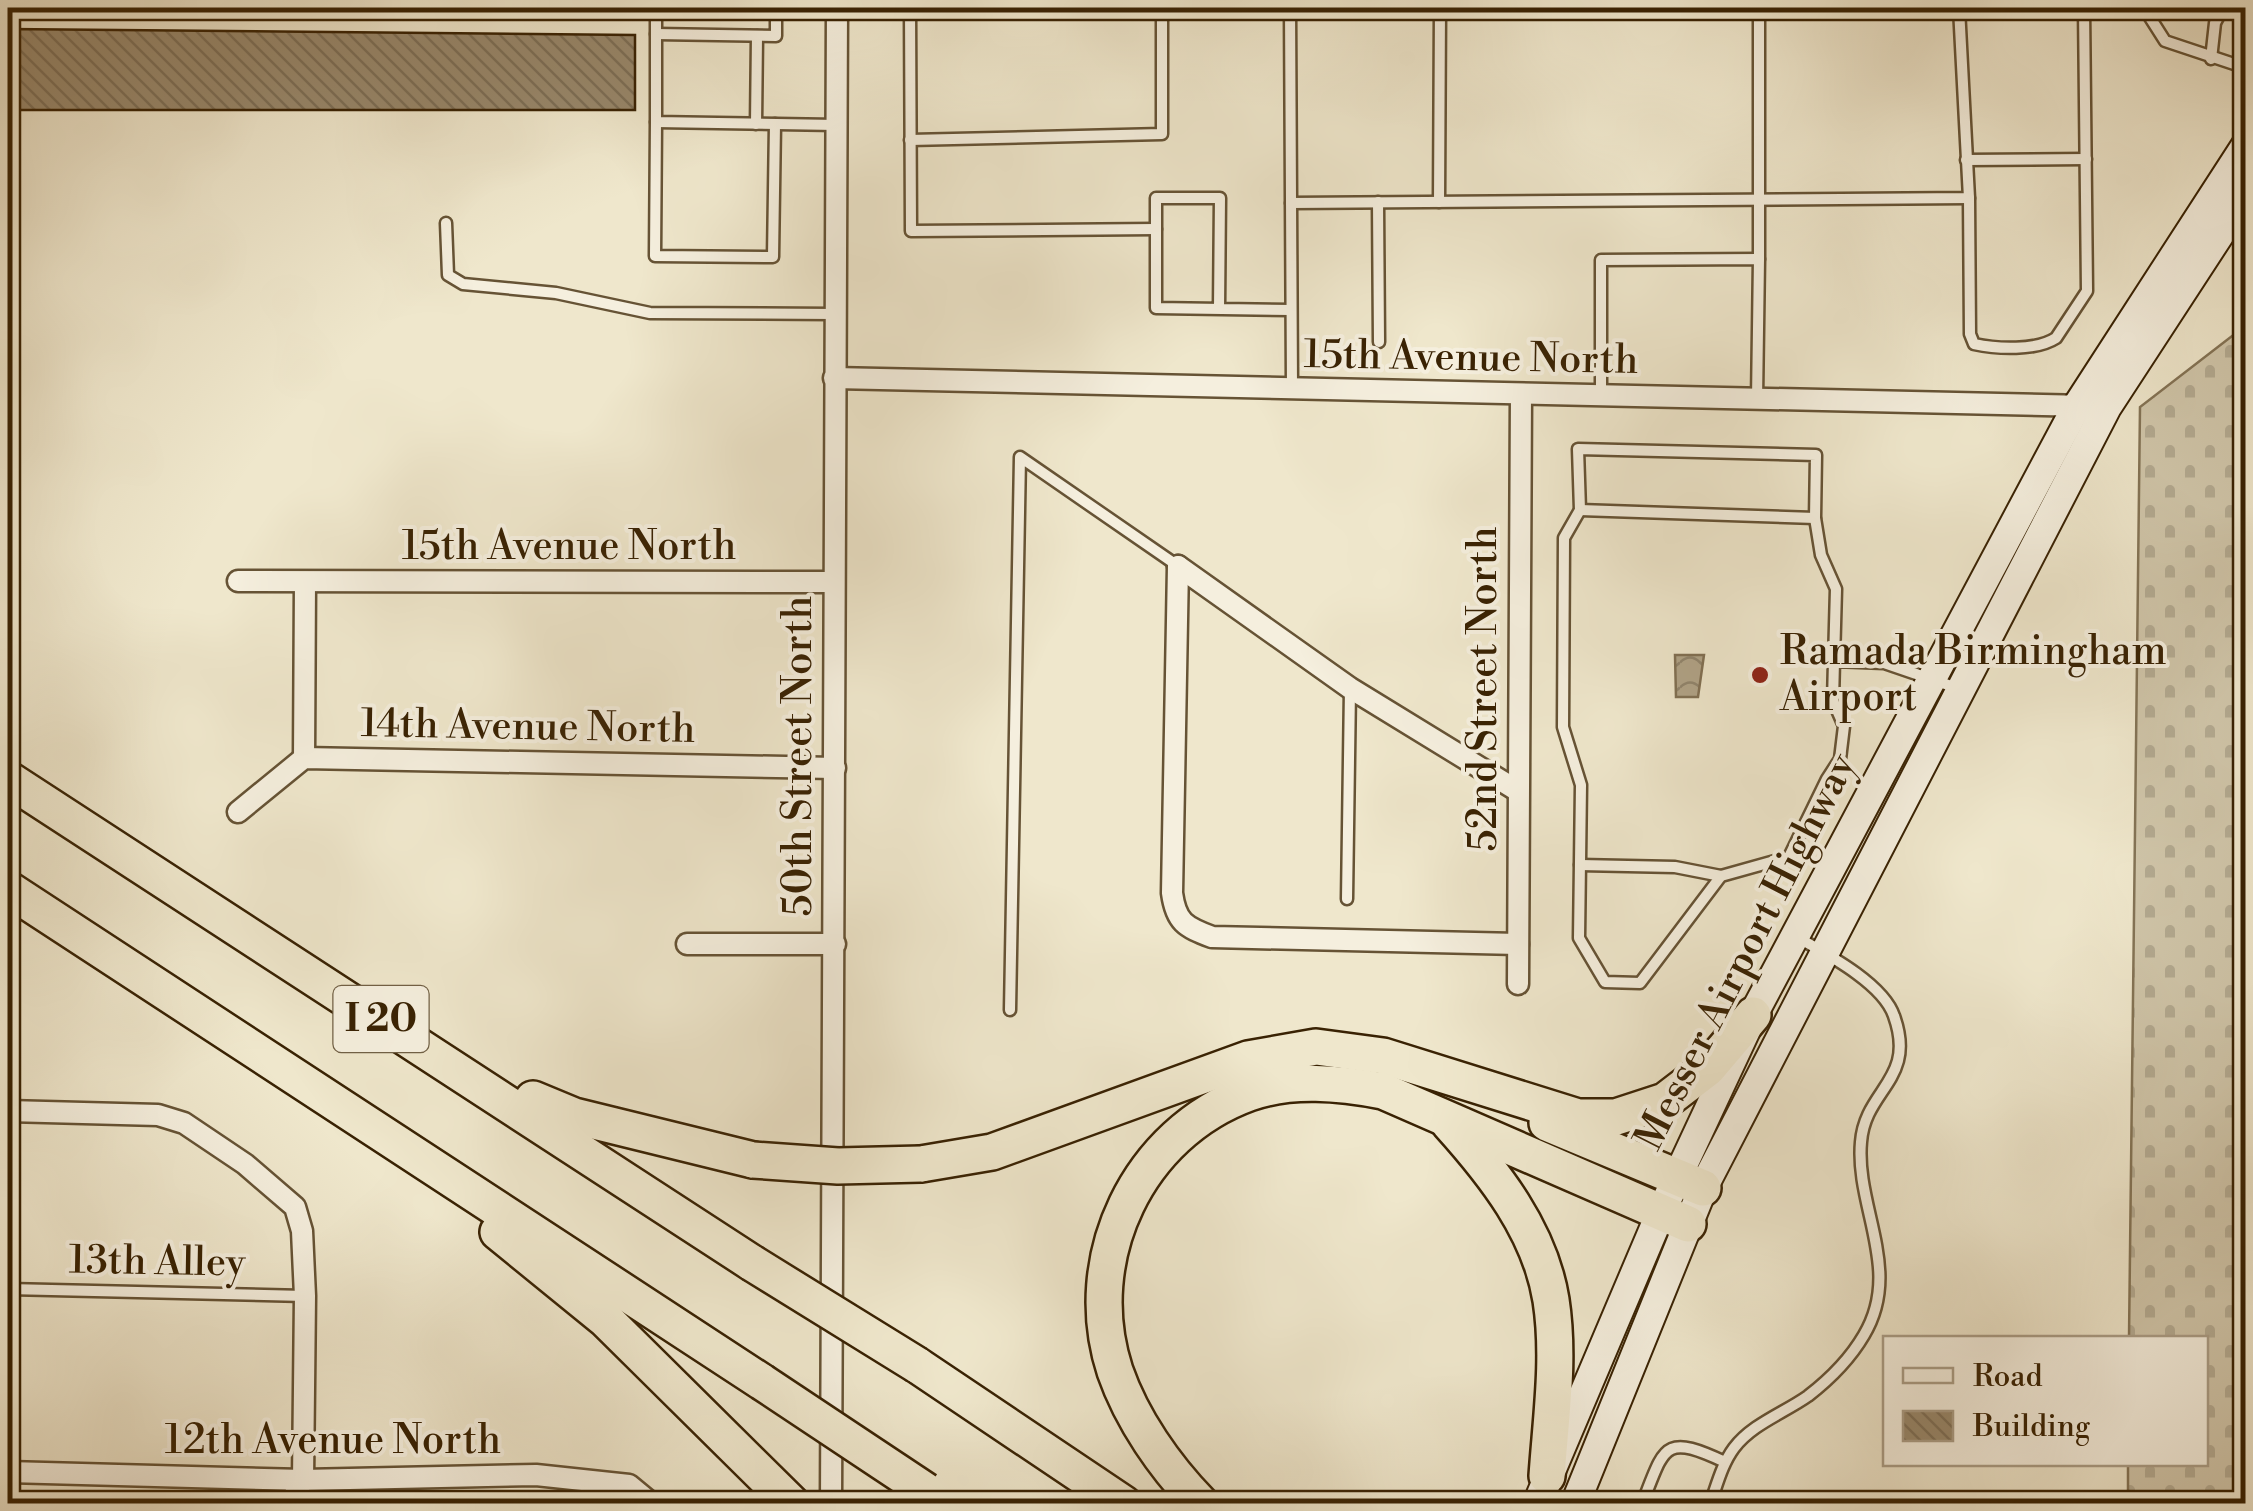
<svg xmlns="http://www.w3.org/2000/svg" width="2253" height="1511" viewBox="0 0 2253 1511" font-family="'Libre Bodoni',serif">
	<style>
		.cemetery { fill: url(#cemetery-stones); stroke: #847456; stroke-width: 2.5 }
		.water { fill: url(#water-waves); stroke: #817053; stroke-width: 2.5 }
		.building { fill: url(#building-back-hatch); stroke: #392203; stroke-width: 2.5 }
		.lines { fill: none; stroke-linecap: round; stroke-linejoin: round }
		.lane-casing { stroke: #665335; stroke-width: 15 }
		.street-casing { stroke: #665335; stroke-width: 25 }
		.secondary-casing { stroke: #392203; stroke-width: 32 }
		.highway-casing { stroke: #392203; stroke-width: 40 }
		.lane { stroke: #f5efde; stroke-width: 10 }
		.street { stroke: #f5efde; stroke-width: 20 }
		.secondary { stroke: #f5efde; stroke-width: 28 }
		.highway { stroke: #efe7cc; stroke-width: 35 }
		.highway-bridge-casing { stroke: #392203; stroke-width: 40; stroke-linecap: butt }
		.highway-bridge { stroke: #efe7cc; stroke-width: 35 }
		.poi-dot { fill: #8f2418; stroke: #f5efde; stroke-width: 4 }
		.labels { text-anchor: middle; dominant-baseline: central; stroke-width: 8; stroke-linejoin: round; paint-order: stroke }
		.shield { fill: #f5efde; stroke: #716045; stroke-width: 2.5 }
		.shield-label { font-size: 38px; font-weight: bold; fill: #392203 }
		.street-label { font-size: 40px; fill: #392203; stroke: #f5efde }
		.poi-label { font-size: 40px; fill: #392203; stroke: #f5efde; text-anchor: start }
	</style>
	<defs>
		<pattern id="cemetery-stones" width="16" height="16" patternUnits="userSpaceOnUse" patternTransform="scale(2.5)"><rect width="16" height="16" fill="#d0c6aa"/><path d="M2 7V4a2 2 0 0 1 4 0v3zM10 15v-3a2 2 0 0 1 4 0v3z" fill="#b3aa91"/></pattern>
		<pattern id="water-waves" width="16" height="10" patternUnits="userSpaceOnUse" patternTransform="scale(2.5)"><rect width="16" height="10" fill="#b1a488"/><path d="M0 5q4-4 8 0t8 0" fill="none" stroke="#91856d"/></pattern>
		<pattern id="building-back-hatch" width="6" height="6" patternUnits="userSpaceOnUse" patternTransform="scale(2.5)"><rect width="6" height="6" fill="#98886c"/><path d="M-1 5l2 2M0 0l6 6M5-1l2 2" fill="none" stroke="#7d6f57"/></pattern>
	</defs>
	<rect width="100%" height="100%" fill="#efe7cc"/>
	<filter id="stains"><feTurbulence type="fractalNoise" baseFrequency=".002" numOctaves="4"/><feColorMatrix values="0 0 0 0 .2 0 0 0 0 .09 0 0 0 0 .02 0 0 0 .5 -.17"/></filter>
	<radialGradient id="worn" r=".72"><stop offset=".6" stop-color="#630" stop-opacity="0"/><stop offset="1" stop-color="#630" stop-opacity=".3"/></radialGradient>
	<path class="cemetery" d="M2245,326v1177h-117v-39h78v-126h-77l11,-931z"/>
	<path class="water" d="M1675,655h29l-6,42h-22z"/>
	<path class="building" d="M8,29l627,6v75h-627z"/>
	<g class="lines">
		<g class="lane-casing">
			<g id="lane">
				<path d="M656,8v114l180,3"/>
				<path d="M910,8l1,223 245,-2"/>
				<path d="M1290,8l2,380"/>
				<path d="M1759,8v251"/>
				<path d="M2144,8l21,33 81,27"/>
				<path d="M656,34l120,2v-28"/>
				<path d="M2211,59l4,-36 8,-15"/>
				<path d="M656,122l-1,134 118,1 2,-133"/>
				<path d="M756,124l1,-88"/>
				<path d="M910,140l252,-6v-126"/>
				<path d="M1966,160l120,-1"/>
				<path d="M1969,198l1,136 4,10c23,5 62,7 82,-6l31,-47 -3,-283"/>
				<path d="M1378,202l1,140"/>
				<path d="M1439,202l1,-194"/>
				<path d="M1291,203l678,-5 -10,-190"/>
				<path d="M446,223l2,52 15,9 93,9 94,20 184,1"/>
				<path d="M1219,309l1,-111h-64v110l135,2"/>
				<path d="M1601,395v-135l158,-1 -2,140"/>
				<path d="M1580,510l235,8"/>
				<path d="M1834,661l-1,40 11,25 -4,33 -13,20 -38,78 -68,19 -81,107 -35,-1 -26,-44 2,-153 -18,-58 1,-189 16,-28 -2,-61 238,6 -1,63 6,37 15,34 -2,72 50,2 76,26"/>
				<path d="M1580,865l95,2 46,9"/>
				<path d="M1347,899l3,-210"/>
				<path d="M1010,1010l10,-553 158,109"/>
				<path d="M8,1289l297,7"/>
				<path d="M1642,1504c23,-58 21,-71 83,-42"/>
				<path d="M1710,1504c7,-19 12,-40 24,-56 18,-24 50,-35 74,-52 22,-17 42,-37 56,-61 39,-65 -9,-128 -3,-193 4,-53 56,-62 33,-126 -11,-33 -69,-63 -99,-80"/>
			</g>
		</g>
		<g class="street-casing">
			<g id="street">
				<path d="M834,378l1253,28"/>
				<path d="M1178,566l-6,327c4,29 13,34 40,44l306,7"/>
				<path d="M1178,566l172,122 168,103"/>
				<path d="M238,581l596,1"/>
				<path d="M304,758l1,-176"/>
				<path d="M238,812l66,-54 531,10"/>
				<path d="M687,944h148"/>
				<path d="M1518,984l3,-590"/>
				<path d="M8,1111l150,4 26,8 61,41 50,43 7,24 3,65 -2,184 -14,24"/>
				<path d="M8,1472l295,8 233,-5 93,10 23,19"/>
				<path d="M831,1504l6,-1496"/>
			</g>
		</g>
		<g class="secondary-casing">
			<g id="secondary">
				<path d="M1537,1504l124,-292 92,-197 324,-609 169,-261"/>
				<path d="M1575,1504l128,-316 404,-781 139,-213"/>
			</g>
		</g>
		<g class="highway-casing">
			<g id="highway">
				<path d="M8,779l744,484"/>
				<path d="M8,889l754,493"/>
				<path d="M533,1099l41,17 179,44"/>
				<path d="M1449,1123c45,50 91,108 102,177 9,58 0,118 -4,176"/>
				<path d="M1547,1123l156,65"/>
				<path d="M921,1164l71,-12 256,-93 68,-12 67,9 195,61h38l49,-16 43,-33 45,-53"/>
				<path d="M498,1232l108,88 186,184"/>
				<path d="M917,1365l207,139"/>
				<path d="M1201,1504c-36,-37 -69,-84 -86,-133 -37,-113 23,-238 134,-278 43,-15 91,-10 134,-2l305,133"/>
			</g>
		</g>
		<use href="#lane" class="lane"/>
		<use href="#street" class="street"/>
		<use href="#secondary" class="secondary"/>
		<use href="#highway" class="highway"/>
		<g class="highway-bridge-casing">
			<g id="highway-bridge">
				<path d="M753,1160l85,6 83,-2"/>
				<path d="M752,1263l165,102"/>
				<path d="M762,1382l164,109"/>
			</g>
		</g>
		<use href="#highway-bridge" class="highway-bridge"/>
	</g>
	<circle class="poi-dot" cx="1760" cy="675" r="10"/>
	<g class="labels">
		<rect class="shield" x="333.5" y="986" width="95" height="66" rx="8"/>
		<g class="shield-label">
			<text x="381" y="1019">I 20</text>
		</g>
		<g class="street-label">
			<text transform="translate(1471 358) rotate(1)">15th Avenue North</text>
			<text x="569" y="547">15th Avenue North</text>
			<text transform="translate(1484 689) rotate(-90)">52nd Street North</text>
			<text transform="translate(528 727) rotate(1)">14th Avenue North</text>
			<text transform="translate(799 756) rotate(-90)">50th Street North</text>
			<text transform="translate(1746 952) rotate(-63)">Messer Airport Highway</text>
			<text transform="translate(157 1262) rotate(1)">13th Alley</text>
			<text x="333" y="1441">12th Avenue North</text>
		</g>
		<g class="poi-label">
			<text x="1780" y="652">Ramada Birmingham<tspan x="1780" dy="46">Airport</tspan></text>
		</g>
	</g>
	<rect width="2253" height="1511" fill="none" stroke="#efe7cc" stroke-width="40"/>
	<rect x="10" y="10" width="2233" height="1491" fill="none" stroke="#392203" stroke-width="5"/>
	<rect x="20" y="20" width="2213" height="1471" fill="none" stroke="#392203" stroke-width="2.5"/>
	<rect x="1883" y="1336" width="325" height="130" fill="#f5efde" stroke="#aa9d86" stroke-width="2.5"/>
	<rect x="1903" y="1368" width="50" height="15" fill="#f5efde" stroke="#aa9d86" stroke-width="2.5"/>
	<text x="1973" y="1386" font-size="30" fill="#392203">Road</text>
	<rect x="1903" y="1411" width="50" height="30" fill="url(#building-back-hatch)" stroke="#aa9d86" stroke-width="2.5"/>
	<text x="1973" y="1436" font-size="30" fill="#392203">Building</text>
	<rect width="100%" height="100%" filter="url(#stains)"/>
	<rect width="100%" height="100%" fill="url(#worn)"/>
</svg>
